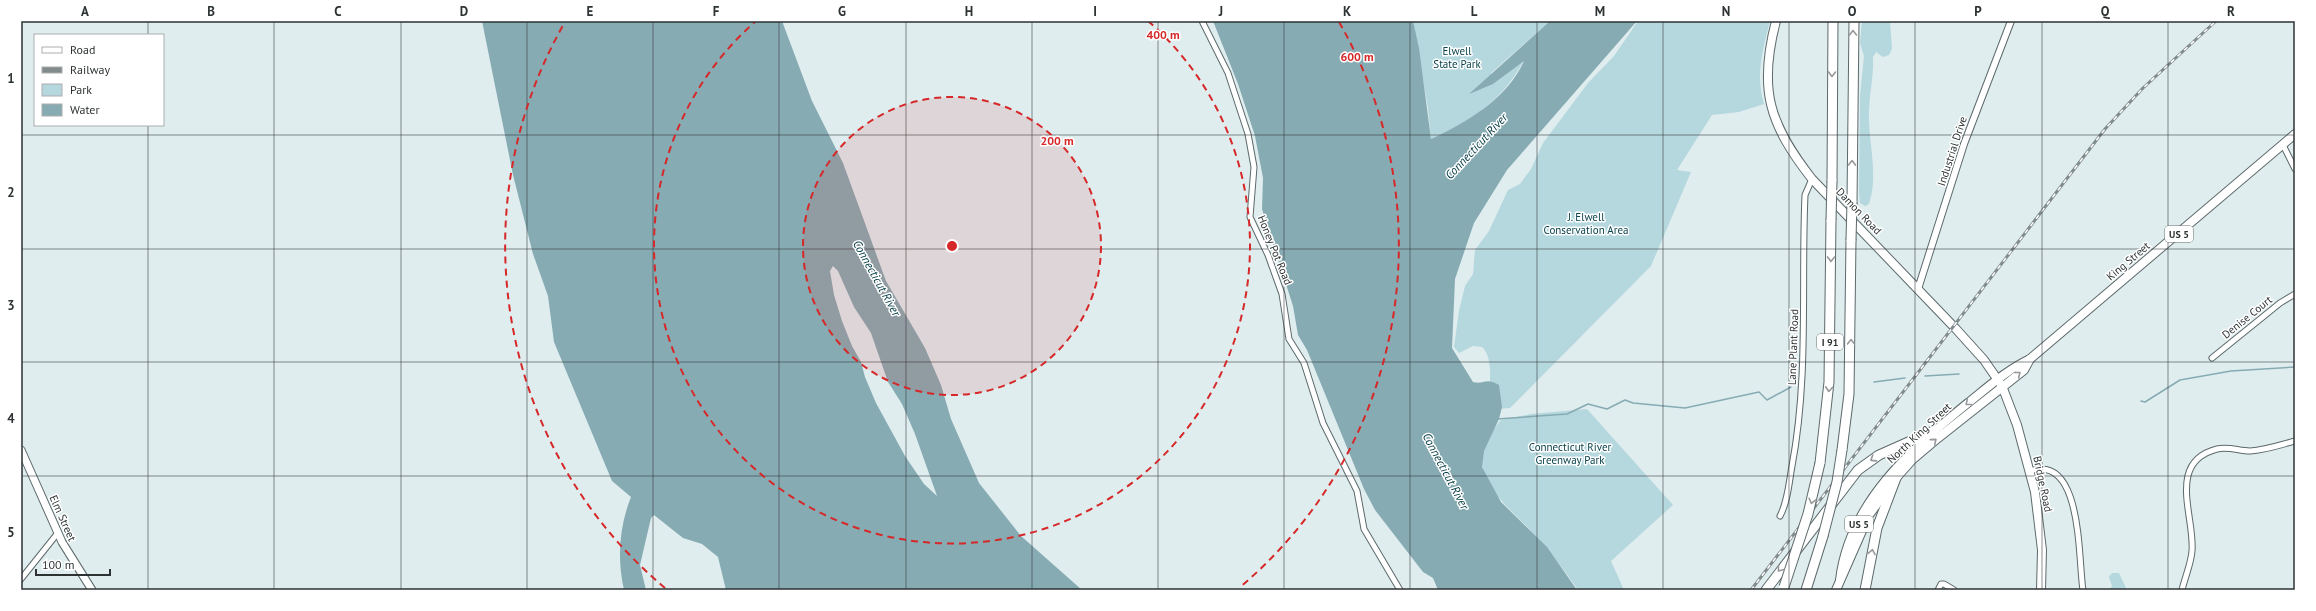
<svg xmlns="http://www.w3.org/2000/svg" width="2316" height="611" viewBox="0 0 2316 611" font-family="'PT Sans',sans-serif">
	<style>
		.green { fill: #b5d7de }
		.water { fill: #87abb3; fill-rule: evenodd }
		.lines { fill: none; stroke-linecap: round; stroke-linejoin: round }
		.stream { stroke: #87abb3; stroke-width: 1.5 }
		.minor-casing { stroke: #5d696b; stroke-width: 7 }
		.tertiary-casing { stroke: #5d696b; stroke-width: 8 }
		.secondary-casing { stroke: #5d696b; stroke-width: 9 }
		.primary-casing { stroke: #5d696b; stroke-width: 10 }
		.motorway-casing { stroke: #5d696b; stroke-width: 11 }
		.minor { stroke: #fff; stroke-width: 5 }
		.tertiary { stroke: #fff; stroke-width: 6 }
		.secondary { stroke: #fff; stroke-width: 7 }
		.primary { stroke: #fff; stroke-width: 8 }
		.motorway { stroke: #fff; stroke-width: 9 }
		.rail-casing { stroke: #818b8c; stroke-width: 3 }
		.rail { stroke: #fff; stroke-width: 1.5; stroke-dasharray: 4.5; stroke-linecap: butt }
		.motorway-bridge-casing { stroke: #5d696b; stroke-width: 11; stroke-linecap: butt }
		.motorway-bridge { stroke: #fff; stroke-width: 9 }
		.oneway { stroke: #969899 }
		.grid { fill: none; stroke: #2d3233; stroke-width: 1; stroke-opacity: 0.55 }
		.ring { fill: none; stroke: #d62828; stroke-width: 2; stroke-dasharray: 7 5 }
		.labels { text-anchor: middle; dominant-baseline: central; stroke-width: 3; stroke-linejoin: round; paint-order: stroke }
		.shield { fill: #fff; stroke: #6c7070; stroke-width: 1 }
		.shield-label { font-size: 10px; font-weight: bold; fill: #2d3233 }
		.park-label { font-size: 11px; fill: #09424b; stroke: #fff }
		.street-label { font-size: 11px; fill: #2d3233; stroke: #fff }
		.water-label { font-size: 12px; font-style: italic; fill: #003a43; stroke: #fff }
		.centre { fill: #d62828; stroke: #fff; stroke-width: 2 }
		.ring-label { font-size: 12px; text-anchor: middle; font-weight: bold; fill: #d62828; stroke: #fff; stroke-width: 3; stroke-linejoin: round; paint-order: stroke }
		.neatline { fill: none; stroke: #2d3233; stroke-width: 1.5 }
		.grid-label { font-size: 13px; text-anchor: middle; font-weight: bold; fill: #2d3233 }
	</style>
	<rect width="100%" height="100%" fill="#dfedef"/>
	<g class="green">
		<path d="M1413,21h137l-59,52 2,11 31,-24c-20,39 -54,62 -93,79l-3,-31z"/>
		<path d="M1638,21h132c-7,28 -15,54 -6,83l-25,8 -27,3 -35,55 14,2 -40,94 -141,142 -23,2c2,-17 8,-52 -5,-63l-9,-1 -14,7 -5,-6 5,-36 6,-25 8,-12 2,-24 14,-19 19,-41 12,-6 11,-15 12,-26 45,-60 26,-27z"/>
		<path d="M1862,21h28l2,28 -3,6 -6,2 -7,-5 -3,5c1,21 -5,42 -4,64 1,28 9,57 0,83l-4,2 -5,-3 -1,-10 1,-97 4,-40 -4,-13z"/>
		<path d="M1587,409l86,96 -62,56 13,29h-46c-14,-21 -29,-39 -46,-58 -17,-18 -41,-37 -49,-62 -5,-15 8,-39 18,-50l30,-6z"/>
		<path d="M2112,573h7l8,17h-18l3,-4 -3,-9z"/>
	</g>
	<g class="water">
		<path d="M482,21h300l30,80 31,62 43,118 39,67 16,37 10,34 28,64 42,53 61,54h-356l-8,-33 -16,-13 -19,-6 -29,-23 -3,3 -11,47 6,25h-22c-7,-31 -5,-63 7,-93l-19,-16 -58,-139 -6,-46 -15,-42 -20,-79zM833,266l5,5 16,36 17,26 17,49 14,22 13,30 22,62 -13,-12 -19,-28 -29,-53 -11,-26 -4,-15 -9,-16 -10,-25 -8,-26 -4,-24z"/>
		<path d="M1213,21h200l6,27 12,91c35,-16 77,-41 93,-78l-31,23 -24,10 81,-73h87l-130,149 -33,53 -19,56 -3,69 21,34c11,3 12,-5 26,3l3,22 -3,12 -15,32 -2,16 19,35 46,45 30,43h-139l-5,-12 -10,-6 -48,-62 -11,-21 -57,-139 -9,-15 -5,-29 -31,-97 1,-31 -8,-42 -17,-52z"/>
	</g>
	<g class="lines">
		<g class="stream">
			<path d="M1925,376l34,-2"/>
			<path d="M1874,382l31,-4"/>
			<path d="M2141,401l4,1 35,-22 51,-9 64,-4"/>
			<path d="M1497,419l70,-5 21,-10 19,5 18,-9 8,3 52,5 74,-16 8,8 24,-13"/>
		</g>
		<g class="minor-casing">
			<g id="minor">
				<path d="M1202,21l26,52 20,61 6,33 -4,50 18,38 14,39 7,45 15,24 19,60 34,68 7,38 36,61"/>
				<path d="M2283,145l12,24"/>
				<path d="M2212,358l68,-55 15,-9"/>
				<path d="M2030,471c53,-18 48,89 53,119"/>
				<path d="M1780,516c8,-15 9,-34 12,-50 17,-90 9,-181 13,-271l7,-16"/>
				<path d="M21,579l36,-45"/>
				<path d="M1938,590l3,-6h3l10,6"/>
				<path d="M2182,590c3,-13 9,-26 10,-39 3,-34 -26,-89 25,-102 11,-3 22,2 33,2 16,-1 30,-6 45,-10"/>
			</g>
		</g>
		<g class="tertiary-casing">
			<path id="tertiary" d="M1918,289l46,-145 47,-123"/>
		</g>
		<g class="secondary-casing">
			<path id="secondary" d="M21,450l41,92 30,48"/>
		</g>
		<g class="primary-casing">
			<g id="primary">
				<path d="M1776,21c-18,68 -7,103 36,158l144,150 28,31 18,26 15,39 18,67 7,58 -1,40"/>
				<path d="M1840,580c9,-77 72,-132 128,-177 20,-16 39,-33 62,-44l265,-225"/>
				<path d="M1836,590l33,-75 27,-37 16,-18 26,-22 86,-68 6,-11"/>
			</g>
		</g>
		<g class="motorway-casing">
			<g id="motorway">
				<path d="M1832,181l1,-160"/>
				<path d="M1852,202l2,-181"/>
				<path d="M1842,450l7,-56 2,-154"/>
				<path d="M1820,463l9,-81 2,-162"/>
				<path d="M1766,590l92,-120 21,-15 54,-24"/>
				<path d="M1806,590l17,-54"/>
				<path d="M1865,590l12,-62 19,-50"/>
			</g>
		</g>
		<use href="#minor" class="minor"/>
		<use href="#tertiary" class="tertiary"/>
		<use href="#secondary" class="secondary"/>
		<use href="#primary" class="primary"/>
		<use href="#motorway" class="motorway"/>
		<g class="rail-casing">
			<path id="rail" d="M1751,590l354,-461 38,-41 73,-67"/>
		</g>
		<use href="#rail" class="rail"/>
		<g class="motorway-bridge-casing">
			<g id="motorway-bridge">
				<path d="M1831,220l1,-39"/>
				<path d="M1851,240l1,-38"/>
				<path d="M1823,536l14,-54 5,-32"/>
				<path d="M1784,587l24,-73 12,-51"/>
			</g>
		</g>
		<use href="#motorway-bridge" class="motorway-bridge"/>
	</g>
	<defs><path id="oneway-chevron" d="M-2-3.5L2.5 0L-2 3.5" fill="none" stroke-width="1.6" stroke-linecap="round" stroke-linejoin="round"/></defs>
	<g class="oneway">
		<use href="#oneway-chevron" transform="translate(1853 33) rotate(-90)"/>
		<use href="#oneway-chevron" transform="translate(1832 74) rotate(91)"/>
		<use href="#oneway-chevron" transform="translate(1852 163) rotate(-89)"/>
		<use href="#oneway-chevron" transform="translate(1831 259) rotate(91)"/>
		<use href="#oneway-chevron" transform="translate(1851 342) rotate(-89)"/>
		<use href="#oneway-chevron" transform="translate(2018 374) rotate(-38)"/>
		<use href="#oneway-chevron" transform="translate(1829 389) rotate(94)"/>
		<use href="#oneway-chevron" transform="translate(1968 403) rotate(141)"/>
		<use href="#oneway-chevron" transform="translate(1934 441) rotate(-40)"/>
		<use href="#oneway-chevron" transform="translate(1873 459) rotate(147)"/>
		<use href="#oneway-chevron" transform="translate(1812 501) rotate(104)"/>
		<use href="#oneway-chevron" transform="translate(1872 552) rotate(-80)"/>
		<use href="#oneway-chevron" transform="translate(1780 569) rotate(128)"/>
	</g>
	<path class="grid" d="M148,21v14M274,21v569M401,21v569M527,21v569M653,21v569M779,21v569M906,21v569M1032,21v569M1158,21v569M1284,21v569M1410,21v569M1537,21v569M1663,21v569M1789,21v569M1915,21v569M2042,21v569M2168,21v569M148,125v465M21,135h2274M21,249h2274M21,362h2274M21,476h2274"/>
	<circle cx="952" cy="246" r="149" fill="#d62828" fill-opacity=".12"/>
	<g class="ring">
		<circle cx="952" cy="246" r="149"/>
		<path d="M1148 21A298 298 0 1 1 756 21"/>
		<path d="M665 588A447 447 0 0 1 565 22M1339 22A447 447 0 0 1 1239 588"/>
	</g>
	<g class="labels">
		<g class="shield">
			<rect x="2165" y="226" width="28" height="16" rx="3"/>
			<rect x="1817" y="334" width="26" height="16" rx="3"/>
			<rect x="1845" y="516" width="28" height="16" rx="3"/>
		</g>
		<g class="shield-label">
			<text x="2179" y="234">US 5</text>
			<text x="1830" y="342">I 91</text>
			<text x="1859" y="524">US 5</text>
		</g>
		<g class="park-label">
			<text x="1457" y="51">Elwell<tspan x="1457" dy="13">State Park</tspan></text>
			<text x="1586" y="217">J. Elwell<tspan x="1586" dy="13">Conservation Area</tspan></text>
			<text x="1570" y="447">Connecticut River<tspan x="1570" dy="13">Greenway Park</tspan></text>
		</g>
		<g class="street-label">
			<text transform="translate(1952 151) rotate(-72)">Industrial Drive</text>
			<text transform="translate(1859 211) rotate(46)">Damon Road</text>
			<text transform="translate(1275 250) rotate(68)">Honey Pot Road</text>
			<text transform="translate(2128 261) rotate(-40)">King Street</text>
			<text transform="translate(2247 317) rotate(-39)">Denise Court</text>
			<text transform="translate(1793 347) rotate(-88)">Lane Plant Road</text>
			<text transform="translate(1919 433) rotate(-43)">North King Street</text>
			<text transform="translate(2043 484) rotate(78)">Bridge Road</text>
			<text transform="translate(63 518) rotate(66)">Elm Street</text>
		</g>
		<g class="water-label">
			<text transform="translate(1476 146) rotate(-47)">Connecticut River</text>
			<text transform="translate(877 278) rotate(61)">Connecticut River</text>
			<text transform="translate(1446 471) rotate(62)">Connecticut River</text>
		</g>
	</g>
	<circle cx="952" cy="246" r="6" class="centre"/>
	<g class="ring-label">
		<text x="1163" y="39">400 m</text>
		<text x="1357" y="61">600 m</text>
		<text x="1057" y="145">200 m</text>
	</g>
	<rect width="2316" height="611" fill="none" stroke="#ffffff" stroke-width="44"/>
	<rect x="34" y="34" width="130" height="92" fill="#ffffff" stroke="#abadad"/>
	<rect x="42" y="47" width="20" height="6" fill="#ffffff" stroke="#abadad"/>
	<text x="70" y="54" font-size="12" fill="#2d3233">Road</text>
	<rect x="42" y="67" width="20" height="6" fill="#818b8c" stroke="#abadad"/>
	<text x="70" y="74" font-size="12" fill="#2d3233">Railway</text>
	<rect x="42" y="84" width="20" height="12" fill="#b5d7de" stroke="#abadad"/>
	<text x="70" y="94" font-size="12" fill="#2d3233">Park</text>
	<rect x="42" y="104" width="20" height="12" fill="#87abb3" stroke="#abadad"/>
	<text x="70" y="114" font-size="12" fill="#2d3233">Water</text>
	<path d="M36 569v6h74v-6" fill="none" stroke="#2d3233" stroke-width="2"/>
	<text x="42" y="569" font-size="12" fill="#2d3233" stroke="#ffffff" stroke-width="3" paint-order="stroke">100 m</text>
	<rect x="22" y="22" width="2272" height="567" class="neatline"/>
	<g class="grid-label">
		<text x="85" y="16">A</text>
		<text x="211" y="16">B</text>
		<text x="338" y="16">C</text>
		<text x="464" y="16">D</text>
		<text x="590" y="16">E</text>
		<text x="716" y="16">F</text>
		<text x="842" y="16">G</text>
		<text x="969" y="16">H</text>
		<text x="1095" y="16">I</text>
		<text x="1221" y="16">J</text>
		<text x="1347" y="16">K</text>
		<text x="1474" y="16">L</text>
		<text x="1600" y="16">M</text>
		<text x="1726" y="16">N</text>
		<text x="1852" y="16">O</text>
		<text x="1978" y="16">P</text>
		<text x="2105" y="16">Q</text>
		<text x="2231" y="16">R</text>
		<text x="11" y="83">1</text>
		<text x="11" y="197">2</text>
		<text x="11" y="310">3</text>
		<text x="11" y="423">4</text>
		<text x="11" y="537">5</text>
	</g>
</svg>
